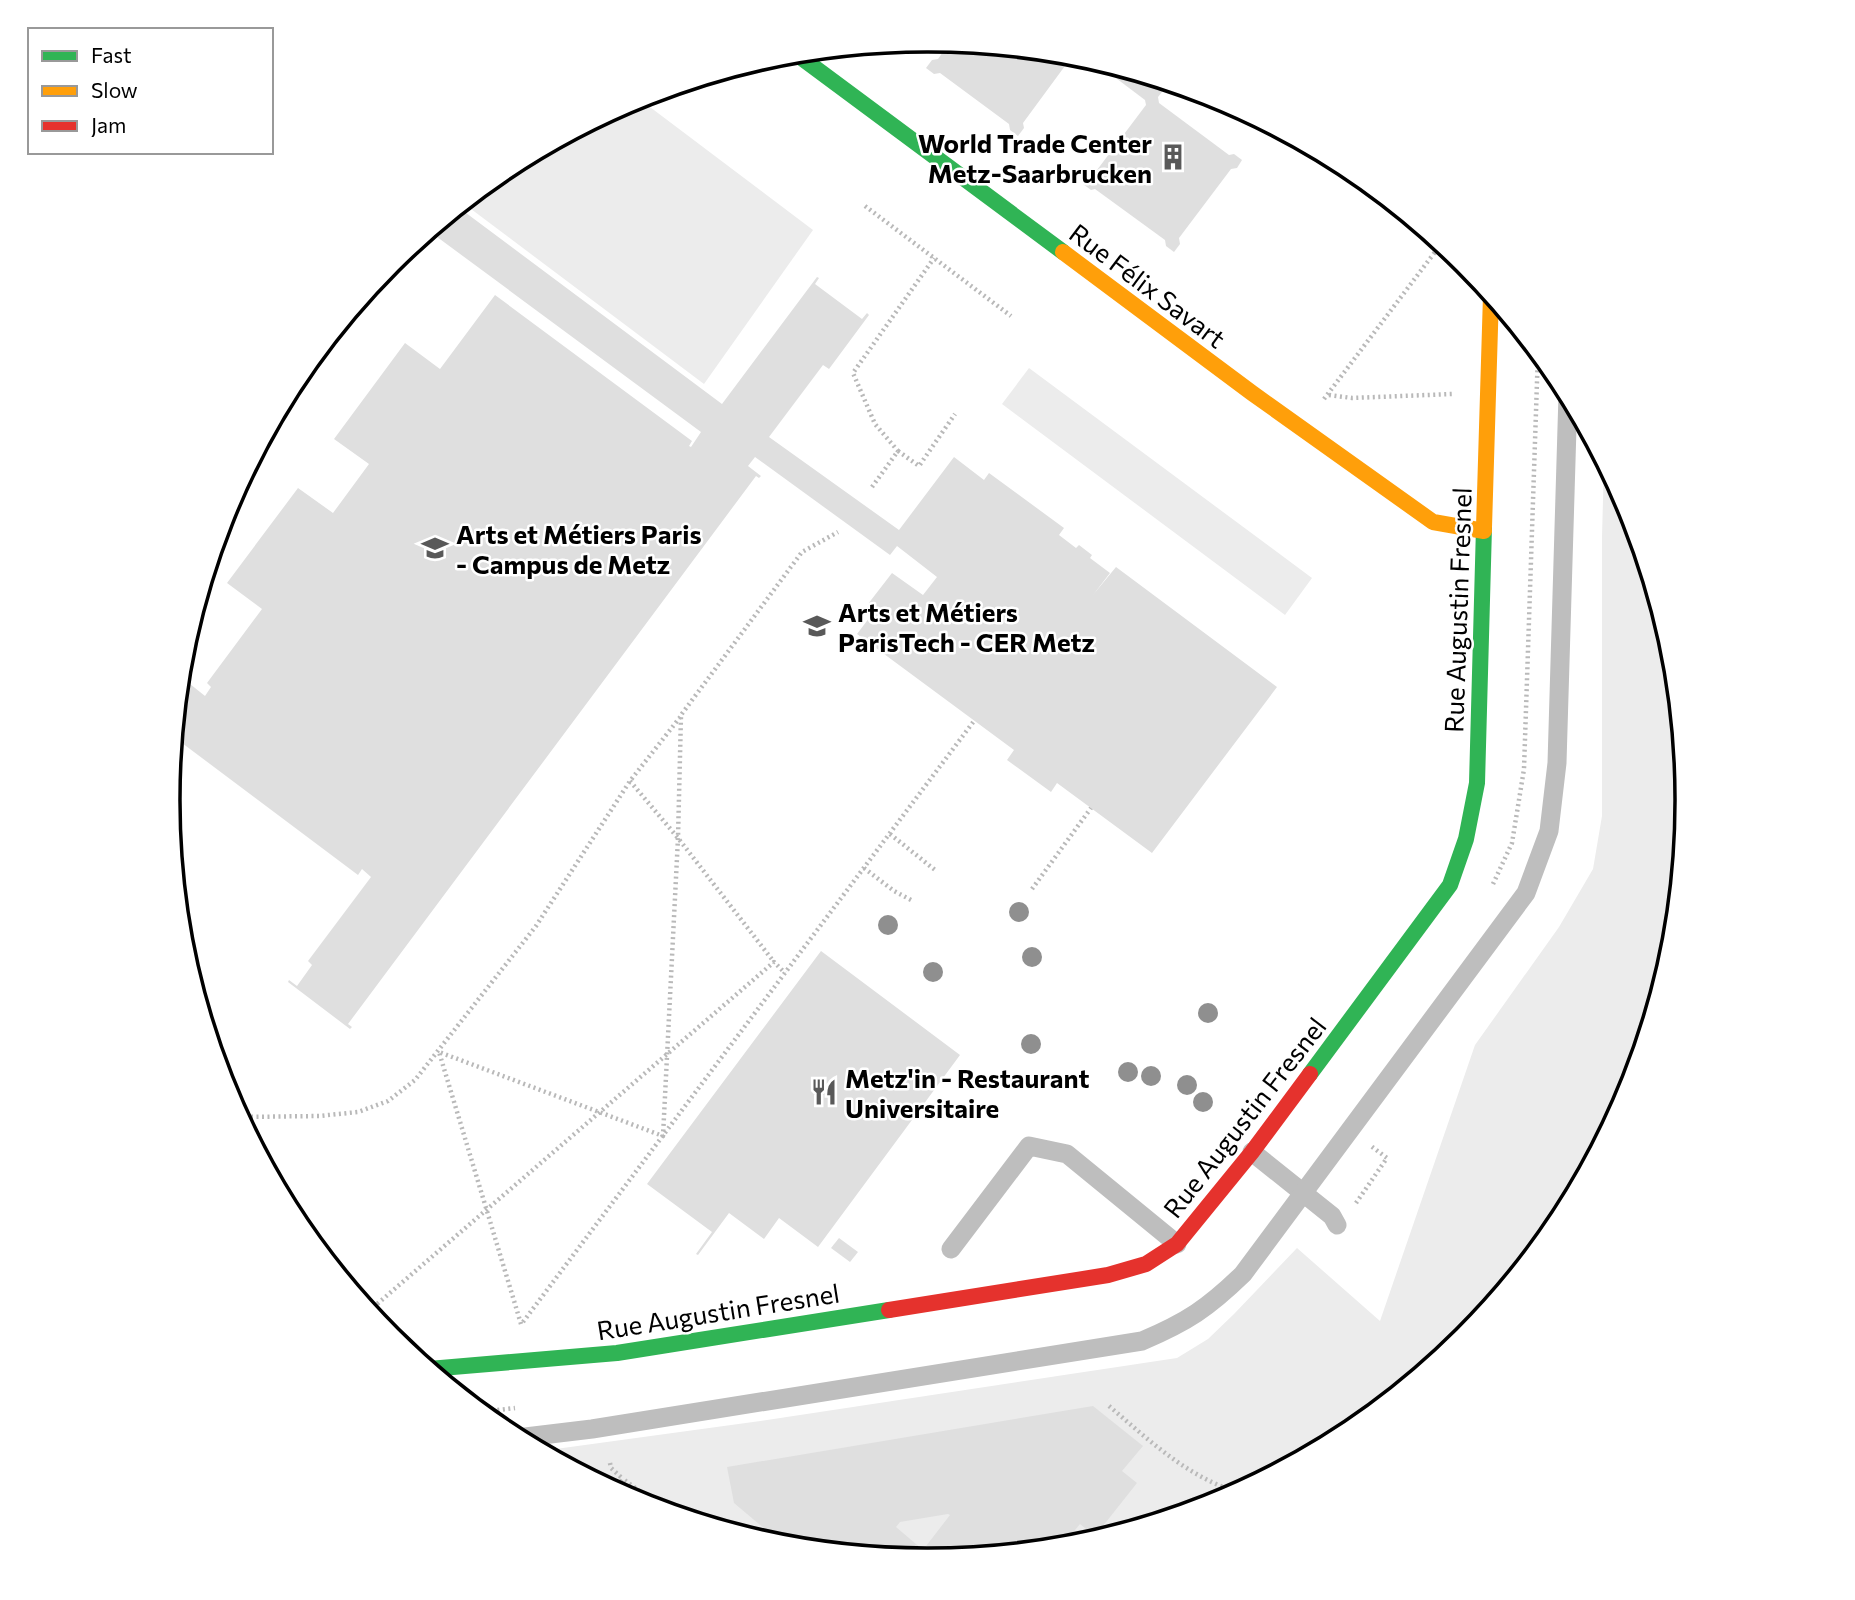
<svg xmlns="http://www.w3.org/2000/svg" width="1855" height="1600" viewBox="0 0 1855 1600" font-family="Commissioner,sans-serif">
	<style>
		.green { fill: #ececec }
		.building { fill: #dfdfdf; fill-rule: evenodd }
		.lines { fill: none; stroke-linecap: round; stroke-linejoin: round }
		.path { stroke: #b9b9b9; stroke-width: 4.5; stroke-dasharray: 2 3.5; stroke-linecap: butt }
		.lane { stroke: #bebebe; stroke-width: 19 }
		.fast { stroke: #30b455; stroke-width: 16 }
		.slow { stroke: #ff9f0a; stroke-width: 16 }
		.jam { stroke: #e5322d; stroke-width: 16 }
		.tree { fill: #8f8f8f }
		.labels { text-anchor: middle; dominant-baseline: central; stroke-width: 5; stroke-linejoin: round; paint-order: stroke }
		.poi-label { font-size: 26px; font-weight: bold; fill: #000; stroke: #fff; text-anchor: start }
		.street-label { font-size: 26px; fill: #000; stroke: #fff }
		.rim { fill: none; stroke: #000; stroke-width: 3.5 }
	</style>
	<rect width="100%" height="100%" fill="#fff"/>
	<g class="green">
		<path d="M638,98l175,132 -109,154 -241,-181 43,-35z"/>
		<path d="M1029,368l283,210 -27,37 -283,-211z"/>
		<path d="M1604,462l26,48 43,142 14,148 -14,149 -44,142 -70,131 -95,116 -115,94 -131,70 -143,43 -148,15 -148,-15 -143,-43 -95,-51 226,-31 410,-62 31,-19 26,-25 63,-66 83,73 95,-276 84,-118 34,-58 9,-53v-279z"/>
	</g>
	<g class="building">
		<path d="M950,42l123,13 -50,68 1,5 -6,8 -8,-6 -1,-6 -69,-51 -6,1 -8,-6 6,-8 6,-1z"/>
		<path d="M1092,60l77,23 -11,14 1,6 70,52 5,-1 8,6 -5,8 -6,1 -52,69 1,6 -6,8 -8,-6 -1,-6 -70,-51 -4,1 -8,-6 5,-8 6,-2 52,-69 -1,-5z"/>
		<path d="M458,207l264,197 95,-127 2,1 -4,6 47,35 5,-6 2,2 -40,54 -6,-4 -54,72 130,93 55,-73 30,23 5,-7 75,55 -5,7 17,13 3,-3 13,10 -2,3 20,15 -17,22 23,-28 161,120 -125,166 -95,-70 -6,9 -44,-32 7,-10 -157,-116 19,-25 -8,-5 24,-31 31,22 14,-18 -40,-31 -7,9 -135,-98 -7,9 13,10 -2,2 -3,-2 -408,548 4,3 -2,2 -62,-47 1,-2 8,6 15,-21 -4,-4 63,-84 -9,-8 -4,6 -184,-138 6,-61 25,20 6,-9 -4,-4 55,-74 -35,-26 71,-95 35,25 36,-49 -35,-25 71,-96 35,26 55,-74 197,146 -3,5 2,1 10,-15 -272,-201z"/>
		<path d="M821,951l139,104 -142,192 -39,-29 -15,21 -35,-26 -31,42 -2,-1 16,-22 -65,-48z"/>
		<path d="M839,1238l19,14 -8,10 -19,-14z"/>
		<path d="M1093,1406l50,40 -21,25 15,12 -42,53 -15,-12 -19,23 -134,13 -142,-14 -51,-43 -7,-36zM948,1514l2,1 -27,35 -27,-23 4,-5z"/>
	</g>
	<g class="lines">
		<g class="path">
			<path d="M865,206l146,110"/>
			<path d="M1329,395l23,3 100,-4"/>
			<path d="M1324,399l117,-155"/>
			<path d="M898,451l21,15 36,-52"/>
			<path d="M872,487l26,-36 -23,-27 -22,-51 81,-115"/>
			<path d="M630,781l48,57 96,124"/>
			<path d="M890,834l45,36"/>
			<path d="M864,868l30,23 19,10"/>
			<path d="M1493,884l19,-41 12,-74 14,-417"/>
			<path d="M1032,889l59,-81"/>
			<path d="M240,1117l79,-1 39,-4 30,-11 27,-21 121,-154 94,-145 51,-65"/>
			<path d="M1356,1203l31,-45 -16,-12"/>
			<path d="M369,1311l405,-349 11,11"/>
			<path d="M523,1322l451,-601"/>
			<path d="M521,1324l-82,-272 224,84 15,-298 3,-123 121,-163 36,-20"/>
			<path d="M1109,1406c40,34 77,70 128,86"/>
			<path d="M481,1412l34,-4"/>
			<path d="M610,1463l1,5 12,11"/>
			<path d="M614,1490l9,-11 44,32"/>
		</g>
		<g class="lane">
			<path d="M1252,1152l80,64 5,9"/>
			<path d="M951,1249l78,-103 38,8 110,90"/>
			<path d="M517,1438l75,-9 550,-88c45,-19 66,-33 101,-67l283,-381 23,-62 8,-68 11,-369"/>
		</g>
		<g class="fast">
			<path d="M795,53l268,199"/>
			<path d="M1310,1074l140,-189 16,-46 11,-56 7,-256"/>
			<path d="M429,1369l188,-16 272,-43"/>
		</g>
		<g class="slow">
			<path d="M1063,252l189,141 181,129 51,9"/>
			<path d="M1484,527l7,-232"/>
		</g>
		<path class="jam" d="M889,1310l219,-35 38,-11 31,-20 75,-92 58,-78"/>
	</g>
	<g class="tree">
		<circle cx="1019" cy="912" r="10"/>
		<circle cx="888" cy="925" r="10"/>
		<circle cx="1032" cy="957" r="10"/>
		<circle cx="933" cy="972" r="10"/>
		<circle cx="1208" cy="1013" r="10"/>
		<circle cx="1031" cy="1044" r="10"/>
		<circle cx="1128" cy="1072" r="10"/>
		<circle cx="1151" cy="1076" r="10"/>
		<circle cx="1187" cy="1085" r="10"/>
		<circle cx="1203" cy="1102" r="10"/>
	</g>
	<defs>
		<g id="building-bare" transform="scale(2.1)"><path d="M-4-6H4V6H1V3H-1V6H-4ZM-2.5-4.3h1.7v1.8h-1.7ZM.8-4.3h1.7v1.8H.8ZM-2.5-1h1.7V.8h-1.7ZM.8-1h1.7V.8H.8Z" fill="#595959" stroke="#fff" stroke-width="2.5" paint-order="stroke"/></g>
		<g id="university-bare" transform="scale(2.1)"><path d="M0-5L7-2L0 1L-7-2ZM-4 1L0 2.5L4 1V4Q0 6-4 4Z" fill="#595959" stroke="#fff" stroke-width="2.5" paint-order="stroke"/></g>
		<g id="restaurant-bare" transform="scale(2.1)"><path d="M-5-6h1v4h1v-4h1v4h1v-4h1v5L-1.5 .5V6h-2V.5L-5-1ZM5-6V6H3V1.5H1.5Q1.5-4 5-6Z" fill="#595959" stroke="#fff" stroke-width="2.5" paint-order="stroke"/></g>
	</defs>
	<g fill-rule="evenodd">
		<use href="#building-bare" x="1173" y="157"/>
		<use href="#university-bare" x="435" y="548"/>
		<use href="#university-bare" x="817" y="626"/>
		<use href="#restaurant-bare" x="824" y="1092"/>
	</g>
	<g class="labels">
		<g class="poi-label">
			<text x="1152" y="142" text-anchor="end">World Trade Center<tspan x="1152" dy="30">Metz-Saarbrucken</tspan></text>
			<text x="456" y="533">Arts et Métiers Paris<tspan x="456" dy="30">- Campus de Metz</tspan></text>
			<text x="838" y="611">Arts et Métiers<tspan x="838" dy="30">ParisTech - CER Metz</tspan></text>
			<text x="845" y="1077">Metz'in - Restaurant<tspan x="845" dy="30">Universitaire</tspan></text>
		</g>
		<g class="street-label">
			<text transform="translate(1148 285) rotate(37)">Rue Félix Savart</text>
			<text transform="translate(1457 610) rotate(-88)">Rue Augustin Fresnel</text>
			<text transform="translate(1244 1117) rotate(-52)">Rue Augustin Fresnel</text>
			<text transform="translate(718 1311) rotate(-9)">Rue Augustin Fresnel</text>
		</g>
	</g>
	<path d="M0 0H1855V1600H0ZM927 52H928A747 747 0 0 1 1675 799V801A747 747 0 0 1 928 1548H927A747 747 0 0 1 180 801V799A747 747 0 0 1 927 52Z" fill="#fff" fill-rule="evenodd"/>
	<path class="rim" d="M927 52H928A747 747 0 0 1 1675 799V801A747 747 0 0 1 928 1548H927A747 747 0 0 1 180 801V799A747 747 0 0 1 927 52Z"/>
	<rect x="28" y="28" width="245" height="126" fill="#ffffff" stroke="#999999" stroke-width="2"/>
	<rect x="42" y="51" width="35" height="10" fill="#30b455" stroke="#999999" stroke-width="2"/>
	<text x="91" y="63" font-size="21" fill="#000000">Fast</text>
	<rect x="42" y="86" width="35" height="10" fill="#ff9f0a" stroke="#999999" stroke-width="2"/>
	<text x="91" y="98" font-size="21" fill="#000000">Slow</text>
	<rect x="42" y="121" width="35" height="10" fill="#e5322d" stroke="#999999" stroke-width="2"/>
	<text x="91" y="133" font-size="21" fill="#000000">Jam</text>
</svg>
